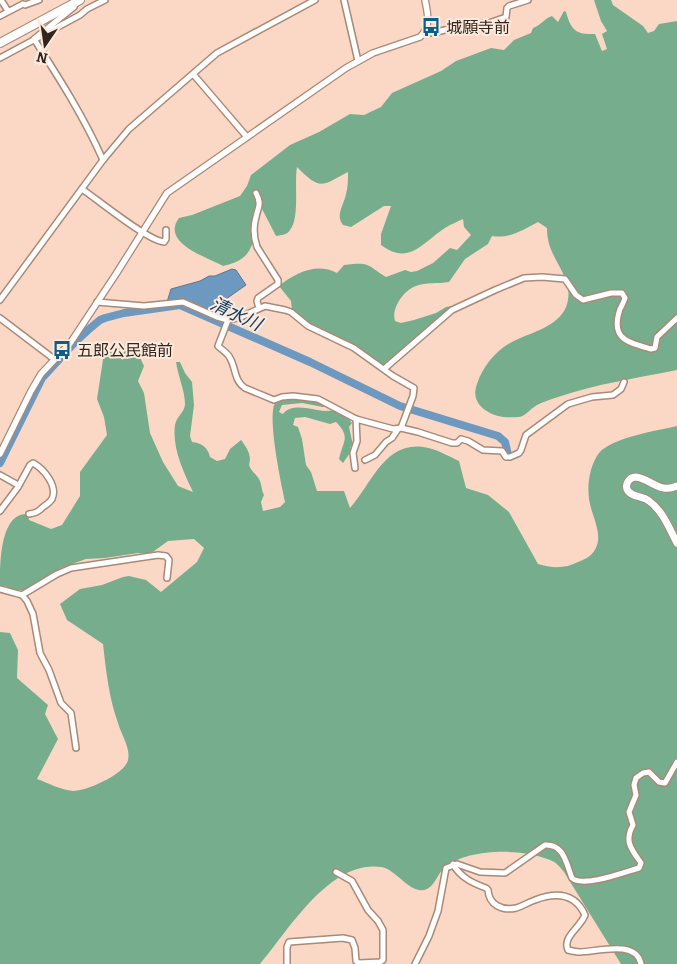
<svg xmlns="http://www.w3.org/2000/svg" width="677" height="964" viewBox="0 0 677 964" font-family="Bitter,'Noto Sans JP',serif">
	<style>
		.forest { fill: #76ae8d }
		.water { fill: #6d99c1; stroke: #5b7690 }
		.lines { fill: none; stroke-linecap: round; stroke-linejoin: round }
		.river { stroke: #6d99c1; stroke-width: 8 }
		.minor-casing { stroke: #a98977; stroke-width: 8 }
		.tertiary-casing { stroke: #a98977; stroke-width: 8 }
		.secondary-casing { stroke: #a98977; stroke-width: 9 }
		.primary-casing { stroke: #a98977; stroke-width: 10 }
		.minor { stroke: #fff; stroke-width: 5 }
		.tertiary { stroke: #fff; stroke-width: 5.5 }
		.secondary { stroke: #fff; stroke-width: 7 }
		.primary { stroke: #fff; stroke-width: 8 }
		.labels { text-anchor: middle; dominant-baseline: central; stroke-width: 4; stroke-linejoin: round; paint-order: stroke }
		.poi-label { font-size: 16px; fill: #32251e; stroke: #fee9dd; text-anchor: start }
		.water-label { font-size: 18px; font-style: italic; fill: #093d65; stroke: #fee9dd }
	</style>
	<rect width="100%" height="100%" fill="#fbd8c5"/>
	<g class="forest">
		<path d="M594,0h17l2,5 30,21 5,7 6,-2 5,-7 18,-3v349c-40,8 -81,14 -119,27 -7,2 -15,5 -21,8 -7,4 -12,12 -19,12 -12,1 -23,0 -33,-7 -9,-7 -12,-15 -8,-26 6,-19 21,-36 39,-44 17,-8 42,-14 50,-33 8,-20 -5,-36 -13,-53 -4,-8 -6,-16 -6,-26l-9,-6c-15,8 -29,17 -46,14l-4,8 -23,15 -16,23c-11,2 -23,0 -33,4 -12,4 -25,22 -21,35l6,2 13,-3 22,-7 10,-6 12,-2 -75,63 -69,-41 -16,-12 -6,-5 -1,-9 -12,-15c16,-13 38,-24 58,-13l7,-8c27,-3 21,-1 42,12l19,-7 6,2 6,-1 16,-8 17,-15 7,2 14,-15 -7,-8 -1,-8c-6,3 -12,5 -18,9 -23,15 -36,38 -64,17v-11l10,-28h-7l-33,21 -8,-2c-8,-10 1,-20 3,-31 2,-7 2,-15 2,-22 -27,14 -27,19 -51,-5 -3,16 3,51 -7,63 -3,5 -8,5 -14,6l-15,-29c-3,13 -6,40 -16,49 -6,6 -14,8 -22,10 -14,-8 -63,-23 -44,-48l13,-3 48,-19 7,-10 4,-11 39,-30 29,-13 31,-18 14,1 17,-8 11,-14 49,-22 15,-10 35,-13 13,2 10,-10 17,-7 2,-5c8,-3 12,-10 19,-12l6,6 6,-11 2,1c5,18 10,23 29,22l7,17 5,-2 -5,-15 5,-3 -6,-10z"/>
		<path d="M114,347l22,2 8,17 -6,15 6,12 6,40 13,29 15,24 15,6c-10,-21 -21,-44 -18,-67 1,-8 10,-13 10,-21 0,-13 -7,-28 -9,-42h4l5,11 7,9 2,23 -4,31 2,6c10,1 16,6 18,15l7,4 8,-2 5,-10 11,-9c6,8 11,15 8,25 2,6 6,8 10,14 3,5 2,11 5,16l-3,7 2,9 17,-4 5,-5c-4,-19 -18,-85 -10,-99 5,-7 30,-5 37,-3 5,1 10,4 14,6l-3,1 -21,-4 -20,2 -3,7 4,2c8,-12 30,-4 42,-3 4,0 8,-1 11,0 7,2 12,7 16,12l-3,4 4,18 -3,2 2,3 -9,13 -4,-4c4,-18 12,-22 -3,-37l-6,2 -25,-7 -10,1 -2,7 5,2 4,12 4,26 5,7 6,19h27l6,17c21,-23 34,-66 73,-61 12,1 25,9 36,14l7,27 22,7 21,17 29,52c13,4 27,5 40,-2 8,-3 16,-7 19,-17 4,-11 -3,-26 -6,-37 -5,-17 -3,-40 8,-55 14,-16 57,-22 78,-27v538h-56l-57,-92c-4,-5 -8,-10 -14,-12 -27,-12 -83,-12 -106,8 -7,7 -10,20 -20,22 -15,3 -28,-21 -43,-23 -51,-8 -93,64 -121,97h-260v-332l10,1 8,17 -1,28 31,27 -3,9 13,25 -21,40c11,4 24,11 36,12 14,0 52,-17 55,-31 3,-11 -7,-26 -10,-37 -9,-25 -12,-52 -15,-79l-36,-24 -7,-16 20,-15 22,-4 21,-8 6,-1 17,4 15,12 36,-30 7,-14 -10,-9 -26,2 -18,13 -12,-1 -33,5 -19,1 -25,9 -24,16 -13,6 -10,1 -9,-5h-5c0,-23 0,-74 28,-72l1,6 22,9 11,-4 18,-29v-24l27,-37 -3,-18 -7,-18 7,-46z"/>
	</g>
	<path class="water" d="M232,269l4,1 10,15 -37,26 -26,-11 -16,2 4,-13 29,-8 9,-5h6z"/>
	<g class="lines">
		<path class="river" d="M0,463l42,-85 33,-36 13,-12 12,-10 5,-2 19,-5 56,-8 130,57 90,44 98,30 7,6 3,13"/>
		<g class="minor-casing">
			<g id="minor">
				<path d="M1,0l7,11"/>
				<path d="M344,0l14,61"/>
				<path d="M75,4l-1,3 -40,32c25,39 50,78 69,121"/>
				<path d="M0,16l23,-12 2,1 14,-5"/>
				<path d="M426,32l6,1 30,-7 27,-3 17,-6 1,-9 2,-2 19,-6"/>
				<path d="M0,58l80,-43 7,-6 18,-9"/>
				<path d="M193,74l54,63"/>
				<path d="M82,189c16,11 66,52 82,53l2,-3v-9"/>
				<path d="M256,193c6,12 2,14 0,24 -3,10 -2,21 1,30l21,33v4l-20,14 -1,3 2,7"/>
				<path d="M0,300l103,-140 26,-31 88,-76 98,-53"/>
				<path d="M97,302l47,4 39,-4 34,15 11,3 13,-3 24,-11 20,4 6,2 17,14 46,22 39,28 21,12 -1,8 -12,32"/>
				<path d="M0,318l54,41"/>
				<path d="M228,320l-10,26c4,4 10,7 12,12 6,10 4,23 15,30l29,12 8,-3 11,-1 25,3 38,20 37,10 8,-1 17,4 34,11h5l4,-4 7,2 15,9 19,1 4,6h4l9,-4 2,-3 5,-15 42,-31 24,-7 21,-2 8,-6 3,-7"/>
				<path d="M384,369l68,-59 43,-20 29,-12 18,-1 23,2 11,16 7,5 28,-7h11l3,5c-1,4 -3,7 -5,11 -10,30 7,33 31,40l4,-1 2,-11 20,-19"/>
				<path d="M365,460l10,-5 11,-13 6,-4 6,-9"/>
				<path d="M355,468l-2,-15 4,-12 -1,-22"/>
				<path d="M0,475l18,10"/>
				<path d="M0,511l18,-24 12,-22 3,-2c11,6 25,23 19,36 -2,3 -6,6 -9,8 -5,5 -7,6 -14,7"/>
				<path d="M0,589l22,6 5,6 6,13 7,39 9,17 12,33 10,10 5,35"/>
				<path d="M22,595l35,-21 14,-6 87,-13 8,1 3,4 -2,18"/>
				<path d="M453,864c7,13 19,19 33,24l2,2c1,15 14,21 28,18 7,-2 13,-6 19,-8 21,-8 40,-7 50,15 -5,13 -23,22 -17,35 4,1 8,2 12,2 16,0 56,-13 61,12"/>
				<path d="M287,964v-17l2,-5 54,-4 9,2 3,8 1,13 3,2 21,-1 3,-2v-30l-5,-9 -10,-11 -16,-29 -16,-9"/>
				<path d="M415,964l14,-28 9,-25 8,-43 11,-4 23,8 25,1 40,-28c19,-1 21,18 27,33 11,10 53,-6 67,-10l2,-5c-10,-14 -17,-22 -8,-38l-4,-13 7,-17 -2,-10 2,-7 7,-5 6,-1 10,10 6,1 12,-21"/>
			</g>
		</g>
		<g class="tertiary-casing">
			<path id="tertiary" d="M0,454l31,-63 10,-17 30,-32 45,-68 51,-81 179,-125 27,-15 47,-16c11,-10 8,-23 5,-37"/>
		</g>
		<g class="secondary-casing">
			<path id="secondary" d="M677,486c-17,8 -26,-7 -41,-9 -7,0 -12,8 -8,14 4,6 15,5 21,10 14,10 20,27 28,42"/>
		</g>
		<g class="primary-casing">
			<path id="primary" d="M0,43l80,-43"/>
		</g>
		<use href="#minor" class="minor"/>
		<use href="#tertiary" class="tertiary"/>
		<use href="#secondary" class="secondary"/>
		<use href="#primary" class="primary"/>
	</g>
	<defs>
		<g id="bus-bare" transform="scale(1.5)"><path d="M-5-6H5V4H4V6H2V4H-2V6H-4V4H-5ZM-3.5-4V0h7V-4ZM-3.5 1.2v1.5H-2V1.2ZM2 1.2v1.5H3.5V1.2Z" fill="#085f90" stroke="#fee9dd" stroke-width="2.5" paint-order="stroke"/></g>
	</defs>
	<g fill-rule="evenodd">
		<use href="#bus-bare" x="431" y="27"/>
		<use href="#bus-bare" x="62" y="350"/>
	</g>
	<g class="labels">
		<g class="poi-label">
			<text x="446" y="27">城願寺前</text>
			<text x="77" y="350">五郎公民館前</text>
		</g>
		<g class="water-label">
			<text transform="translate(236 314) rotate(25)">清水川</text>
		</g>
	</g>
	<g transform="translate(45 45) rotate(193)" stroke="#fee9dd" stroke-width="4" paint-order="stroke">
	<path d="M0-4L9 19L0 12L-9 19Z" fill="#32251e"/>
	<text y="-8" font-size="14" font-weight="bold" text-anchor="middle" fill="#32251e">N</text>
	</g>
</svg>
